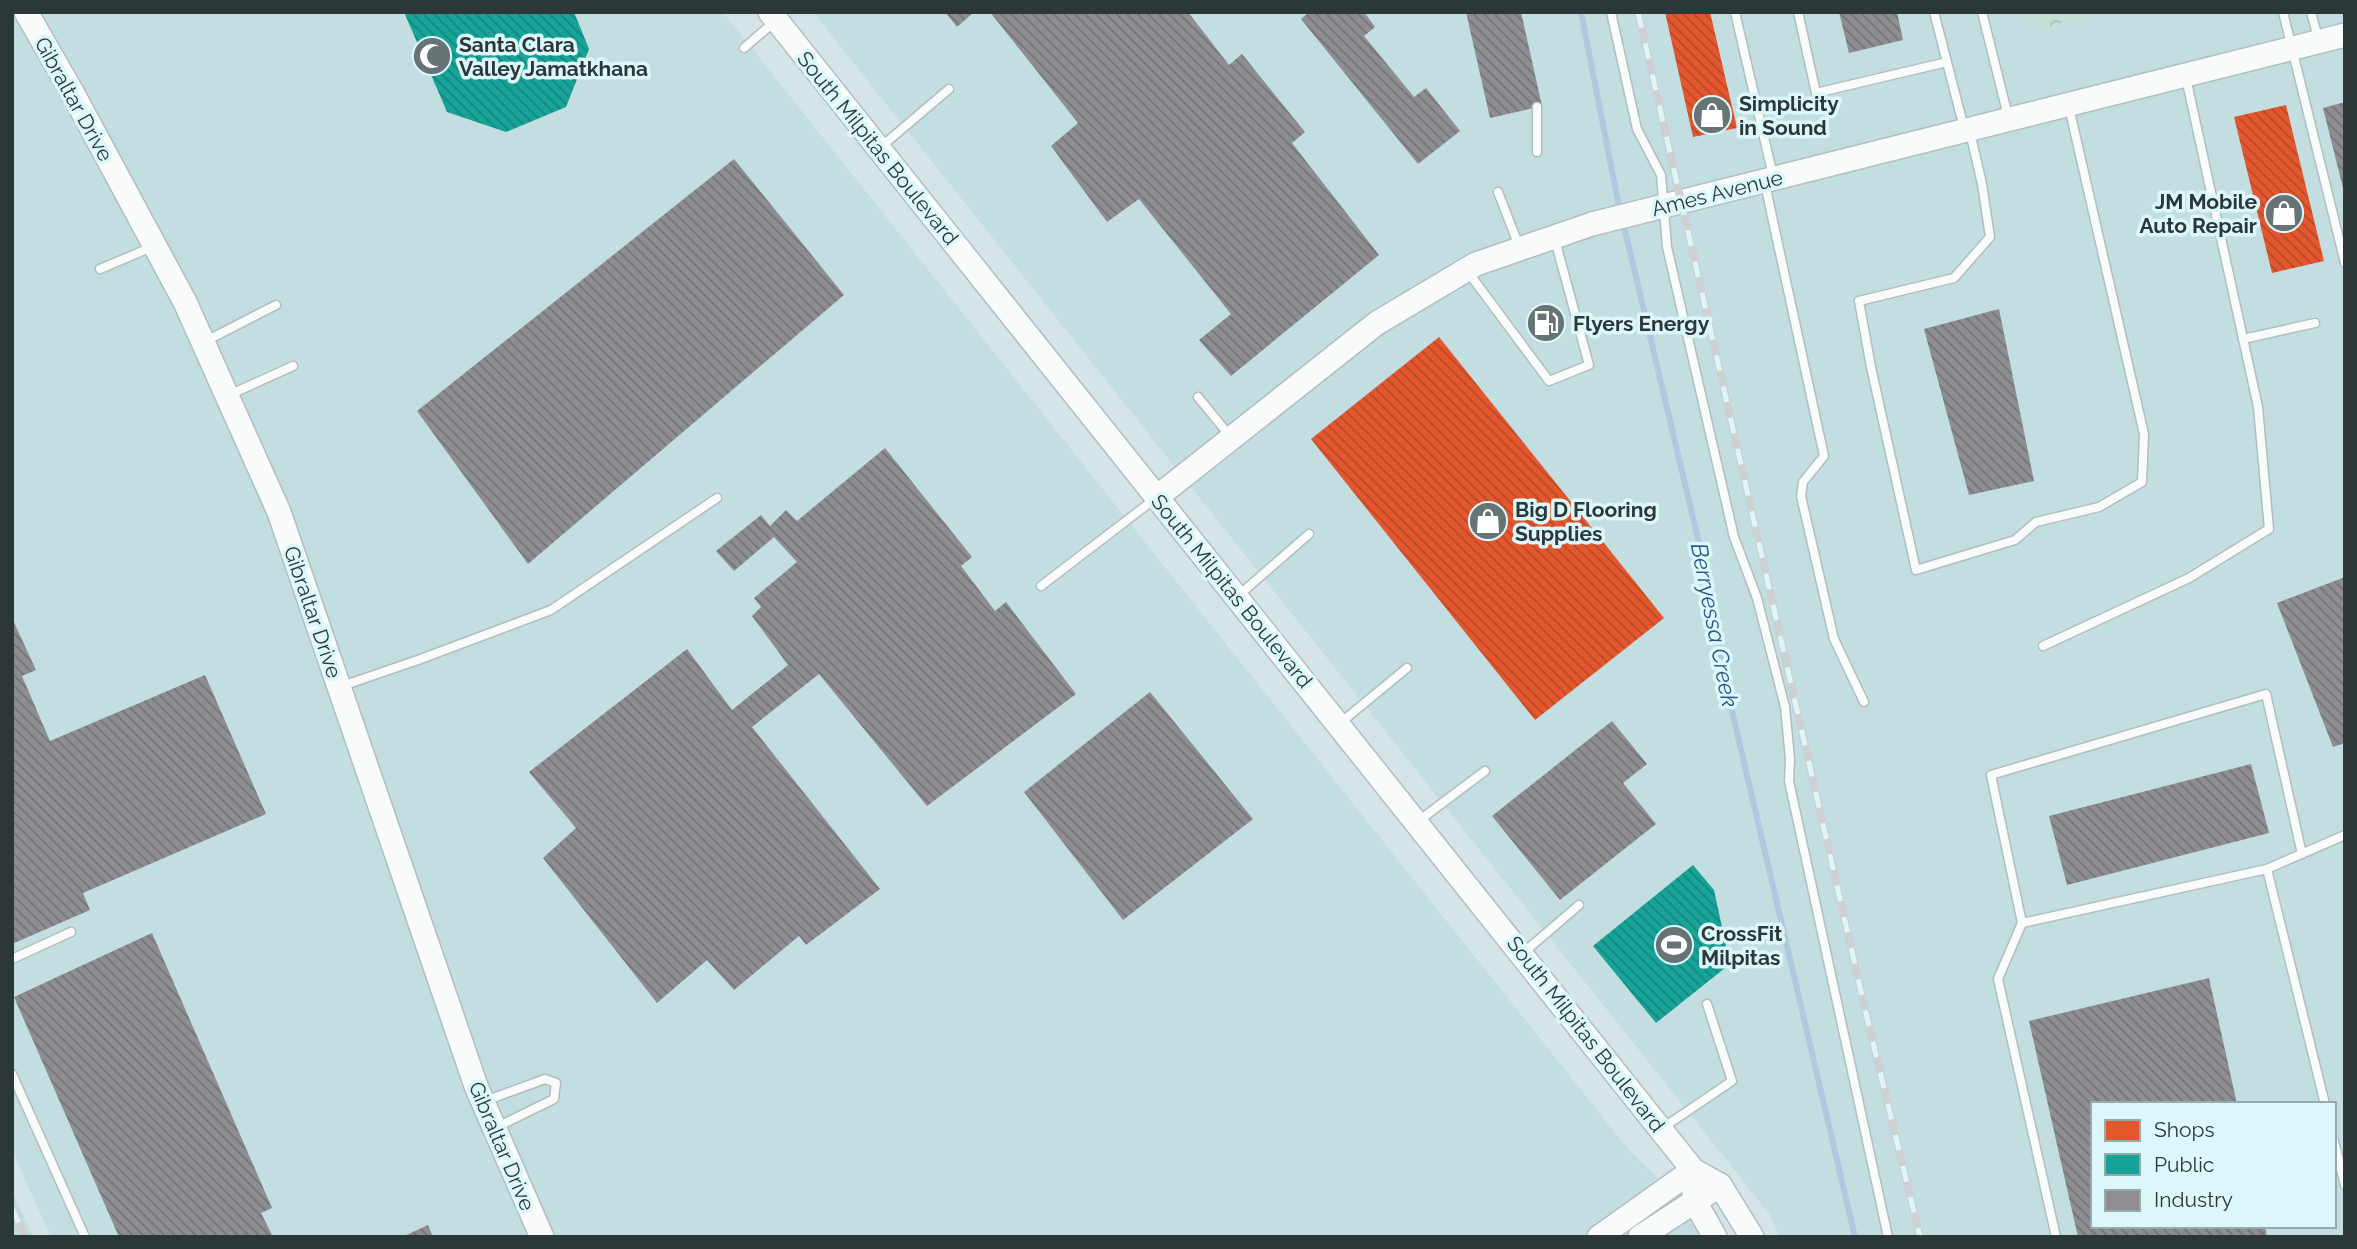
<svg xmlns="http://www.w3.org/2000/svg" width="2357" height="1249" viewBox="0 0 2357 1249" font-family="Raleway,sans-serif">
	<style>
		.built { fill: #c3dee1; fill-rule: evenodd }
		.park { fill: url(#park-crowns) }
		.shops { fill: url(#shops-back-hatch) }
		.public { fill: url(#public-back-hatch) }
		.industry { fill: url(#industry-back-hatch) }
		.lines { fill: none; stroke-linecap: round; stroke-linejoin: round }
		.stream { stroke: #afc9e1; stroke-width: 6 }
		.lane-casing { stroke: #b1bdbf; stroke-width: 11 }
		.secondary-casing { stroke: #b1bdbf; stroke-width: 26 }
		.lane { stroke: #f9fbfb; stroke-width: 8 }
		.secondary { stroke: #f9fbfb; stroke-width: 23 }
		.rail-casing { stroke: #cdd1d2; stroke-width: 8 }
		.rail { stroke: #dbf7fa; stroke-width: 5; stroke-dasharray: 16; stroke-linecap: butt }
		.labels { text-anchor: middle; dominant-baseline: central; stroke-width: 7; stroke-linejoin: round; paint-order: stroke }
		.poi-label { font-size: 21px; font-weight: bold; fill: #2c3738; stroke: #dbf7fa; text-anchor: start }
		.street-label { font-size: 21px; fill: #2c3738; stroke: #dbf7fa }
		.water-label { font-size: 23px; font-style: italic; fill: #2a5481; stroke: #dbf7fa }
	</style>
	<defs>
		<pattern id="park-crowns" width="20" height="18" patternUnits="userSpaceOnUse" patternTransform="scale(1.75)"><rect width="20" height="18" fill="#c2e0d3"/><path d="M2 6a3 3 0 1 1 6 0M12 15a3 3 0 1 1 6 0" fill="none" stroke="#a7c1b6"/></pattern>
		<pattern id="shops-back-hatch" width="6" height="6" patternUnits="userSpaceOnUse" patternTransform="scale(1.75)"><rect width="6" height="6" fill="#e4572e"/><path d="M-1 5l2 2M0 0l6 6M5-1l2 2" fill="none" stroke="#b94928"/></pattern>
		<pattern id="public-back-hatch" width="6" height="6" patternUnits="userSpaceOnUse" patternTransform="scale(1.75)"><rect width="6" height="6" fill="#17a398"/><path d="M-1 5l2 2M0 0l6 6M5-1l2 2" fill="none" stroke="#15867d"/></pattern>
		<pattern id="industry-back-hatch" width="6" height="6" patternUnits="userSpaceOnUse" patternTransform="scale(1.75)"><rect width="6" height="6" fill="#8d8d92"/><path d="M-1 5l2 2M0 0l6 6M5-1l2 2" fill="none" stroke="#737478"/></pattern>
	</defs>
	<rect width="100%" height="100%" fill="#d5e4e6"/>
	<g class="built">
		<path d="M12,12h711l905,1137 89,88h-1666l-39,-86z"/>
		<path d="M813,12h1532v1225h-566l-8,-21zM2093,1104h241v122h-241z"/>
		<path d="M12,1191l21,46h-21z"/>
	</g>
	<path class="park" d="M2020,12h78l-18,10 -20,1 -7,4 -8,1 -25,-13z"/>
	<g class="shops">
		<path d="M1665,12h45l27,116 -44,9z"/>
		<path d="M2286,105l38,156 -52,12 -38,-156z"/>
		<path d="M1439,337l225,281 -129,102 -224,-281z"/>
	</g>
	<g class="public">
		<path d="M404,12h170l15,37 -23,58 -60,25 -59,-20z"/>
		<path d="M1693,865l21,25 16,74 -74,59 -63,-77z"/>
	</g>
	<g class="industry">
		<path d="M945,12h29l-17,15z"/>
		<path d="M990,12h198l41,53 13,-11 63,78 -13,11 87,112 -148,121 -32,-36 32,-26 -92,-115 -32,23 -56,-76 27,-23z"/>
		<path d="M1309,12h55l11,15 -11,9 50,61 12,-9 34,43 -42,33 -117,-145z"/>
		<path d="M1466,12h55l21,94 -52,12z"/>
		<path d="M1839,12h58l6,28 -54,13z"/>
		<path d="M2345,102v90h-1l-21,-84z"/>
		<path d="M734,159l110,136 -316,269 -111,-153z"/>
		<path d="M1999,309l35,172 -65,14 -45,-166z"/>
		<path d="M885,448l87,109 -11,9 34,45 11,-9 70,92 -149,112 -108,-132 -67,53 128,162 -74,56 -7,-9 -65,54 -27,-30 -50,43 -114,-145 33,-30 -47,-56 158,-123 45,61 56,-45 -36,-49 9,-9 -7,-9 43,-36 -23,-25 -40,34 -18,-20 45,-36 9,11 16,-16 11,11z"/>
		<path d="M2345,577v166l-12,4 -56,-144z"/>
		<path d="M12,618l24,52 -14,6 28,65 155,-66 61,139 -183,79 7,17 -78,34z"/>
		<path d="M1150,692l103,127 -130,101 -99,-128z"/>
		<path d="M1612,721l35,43 -24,19 33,41 -96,76 -68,-84z"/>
		<path d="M2251,764l18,69 -202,52 -18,-69z"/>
		<path d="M152,933l120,275 -11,5 12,24h-154l-105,-240z"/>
		<path d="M2209,978l28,126h-144v122h172l2,11h-189l-49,-216z"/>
		<path d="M428,1225l5,12h-31z"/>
	</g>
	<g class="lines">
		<g class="stream">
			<path d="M1581,12l39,200"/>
			<path d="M1623,222l93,393 5,49 134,573"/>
		</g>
		<g class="lane-casing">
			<g id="lane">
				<path d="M1611,12l26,117 24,46 6,72 67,290 23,61 28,109 5,52 -1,22 99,456"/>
				<path d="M1735,12l38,164"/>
				<path d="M1798,12l18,81 131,-31"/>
				<path d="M1934,12l30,116"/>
				<path d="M1982,12l26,104"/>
				<path d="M2283,12l62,251"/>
				<path d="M2311,12l7,26"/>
				<path d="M744,48l30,-26"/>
				<path d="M1537,107v45"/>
				<path d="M1970,132l12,52 8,53 -36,41 -95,23 12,66 45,203 99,-30 21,-18 63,-15 43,-25 2,-48 -75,-327"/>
				<path d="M882,146l67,-57"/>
				<path d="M1765,184l59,272 -21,26 -2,14 33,143 30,63"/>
				<path d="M1498,192l21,54"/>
				<path d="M100,269l52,-22"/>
				<path d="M1468,272l81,109 40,-16 -34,-125"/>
				<path d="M2243,339l72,-16"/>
				<path d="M204,342l72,-37"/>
				<path d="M229,395l64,-29"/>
				<path d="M1198,397l31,38"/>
				<path d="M1041,586l115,-88"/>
				<path d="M1239,595l70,-61"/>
				<path d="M2043,646l146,-68 80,-49 -11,-122 -72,-329"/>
				<path d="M342,686l76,-26 133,-50 166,-112"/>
				<path d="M1339,724l68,-56"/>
				<path d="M1417,822l68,-51"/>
				<path d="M2267,869l-245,54 -31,-148 275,-81 36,160"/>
				<path d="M2022,923l-24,56 58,258"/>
				<path d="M1522,954l57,-49"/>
				<path d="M12,959l59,-27"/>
				<path d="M12,1074l73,163"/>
				<path d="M485,1101l60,-22 11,4 -2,16 -57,28"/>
				<path d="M2325,1104l-58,-235 78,-34"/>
				<path d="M1661,1129l71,-48 -25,-77"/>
				<path d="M2334,1141l11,44"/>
			</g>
		</g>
		<g class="secondary-casing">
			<g id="secondary">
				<path d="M26,12l46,80 113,210 94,210 197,574 66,151"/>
				<path d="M770,12l923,1158 27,15 32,52"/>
				<path d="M1157,497l220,-174 99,-59 116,-40 753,-189"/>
				<path d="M1694,1187v13l21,37"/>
				<path d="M1599,1237l94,-67"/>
				<path d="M1640,1237l80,-52"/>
			</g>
		</g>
		<use href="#lane" class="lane"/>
		<use href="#secondary" class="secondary"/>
		<g class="rail-casing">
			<g id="rail">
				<path d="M1638,12l230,1010 52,215"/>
				<path d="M12,1208l13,29"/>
			</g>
		</g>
		<use href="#rail" class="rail"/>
	</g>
	<defs>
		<g id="mosque-disc" transform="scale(2.0125)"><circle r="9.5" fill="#677475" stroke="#dbf7fa"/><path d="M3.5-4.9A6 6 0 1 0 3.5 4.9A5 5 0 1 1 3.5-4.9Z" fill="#fff"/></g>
		<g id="shop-disc" transform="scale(2.0125)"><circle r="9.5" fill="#677475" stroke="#dbf7fa"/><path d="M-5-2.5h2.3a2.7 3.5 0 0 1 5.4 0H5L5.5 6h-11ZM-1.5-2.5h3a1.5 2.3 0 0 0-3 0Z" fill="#fff"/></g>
		<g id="fuel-disc" transform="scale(2.0125)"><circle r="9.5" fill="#677475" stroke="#dbf7fa"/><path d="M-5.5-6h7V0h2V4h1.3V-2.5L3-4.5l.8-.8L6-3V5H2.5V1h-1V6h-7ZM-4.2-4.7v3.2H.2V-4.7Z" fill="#fff"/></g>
		<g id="stadium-disc" transform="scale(2.0125)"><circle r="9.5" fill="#677475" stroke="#dbf7fa"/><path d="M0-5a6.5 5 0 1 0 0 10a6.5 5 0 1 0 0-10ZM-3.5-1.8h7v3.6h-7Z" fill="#fff"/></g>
	</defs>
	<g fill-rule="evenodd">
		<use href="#mosque-disc" x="432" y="56"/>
		<use href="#shop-disc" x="1712" y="115"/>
		<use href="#shop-disc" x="2284" y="213"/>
		<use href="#fuel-disc" x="1546" y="323"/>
		<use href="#shop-disc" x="1488" y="521"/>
		<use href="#stadium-disc" x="1674" y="945"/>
	</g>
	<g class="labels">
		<g class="poi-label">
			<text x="459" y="44">Santa Clara<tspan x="459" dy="24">Valley Jamatkhana</tspan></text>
			<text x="1739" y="103">Simplicity<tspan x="1739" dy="24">in Sound</tspan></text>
			<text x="2257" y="201" text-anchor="end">JM Mobile<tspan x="2257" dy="24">Auto Repair</tspan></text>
			<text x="1573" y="323">Flyers Energy</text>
			<text x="1515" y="509">Big D Flooring<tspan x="1515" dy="24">Supplies</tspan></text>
			<text x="1701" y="933">CrossFit<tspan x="1701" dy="24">Milpitas</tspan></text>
		</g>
		<g class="street-label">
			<text transform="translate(74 99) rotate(61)">Gibraltar Drive</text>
			<text transform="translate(878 148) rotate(51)">South Milpitas Boulevard</text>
			<text transform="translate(1717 193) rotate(-14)">Ames Avenue</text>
			<text transform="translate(1232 591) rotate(51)">South Milpitas Boulevard</text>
			<text transform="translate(313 612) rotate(71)">Gibraltar Drive</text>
			<text transform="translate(1586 1034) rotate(52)">South Milpitas Boulevard</text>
			<text transform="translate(502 1146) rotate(67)">Gibraltar Drive</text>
		</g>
		<g class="water-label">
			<text transform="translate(1715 625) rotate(79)">Berryessa Creek</text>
		</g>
	</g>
	<rect width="2357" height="1249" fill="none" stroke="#2c3738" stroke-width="28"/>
	<rect x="2091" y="1102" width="245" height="126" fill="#dbf7fa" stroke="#95aaac" stroke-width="2"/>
	<rect x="2105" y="1120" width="35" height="21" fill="#e4572e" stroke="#95aaac" stroke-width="2"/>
	<text x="2154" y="1137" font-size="21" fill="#2c3738">Shops</text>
	<rect x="2105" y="1154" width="35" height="21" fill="#17a398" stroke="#95aaac" stroke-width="2"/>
	<text x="2154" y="1172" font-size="21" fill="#2c3738">Public</text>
	<rect x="2105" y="1190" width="35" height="21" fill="#8d8d92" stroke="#95aaac" stroke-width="2"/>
	<text x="2154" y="1207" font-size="21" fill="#2c3738">Industry</text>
</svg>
